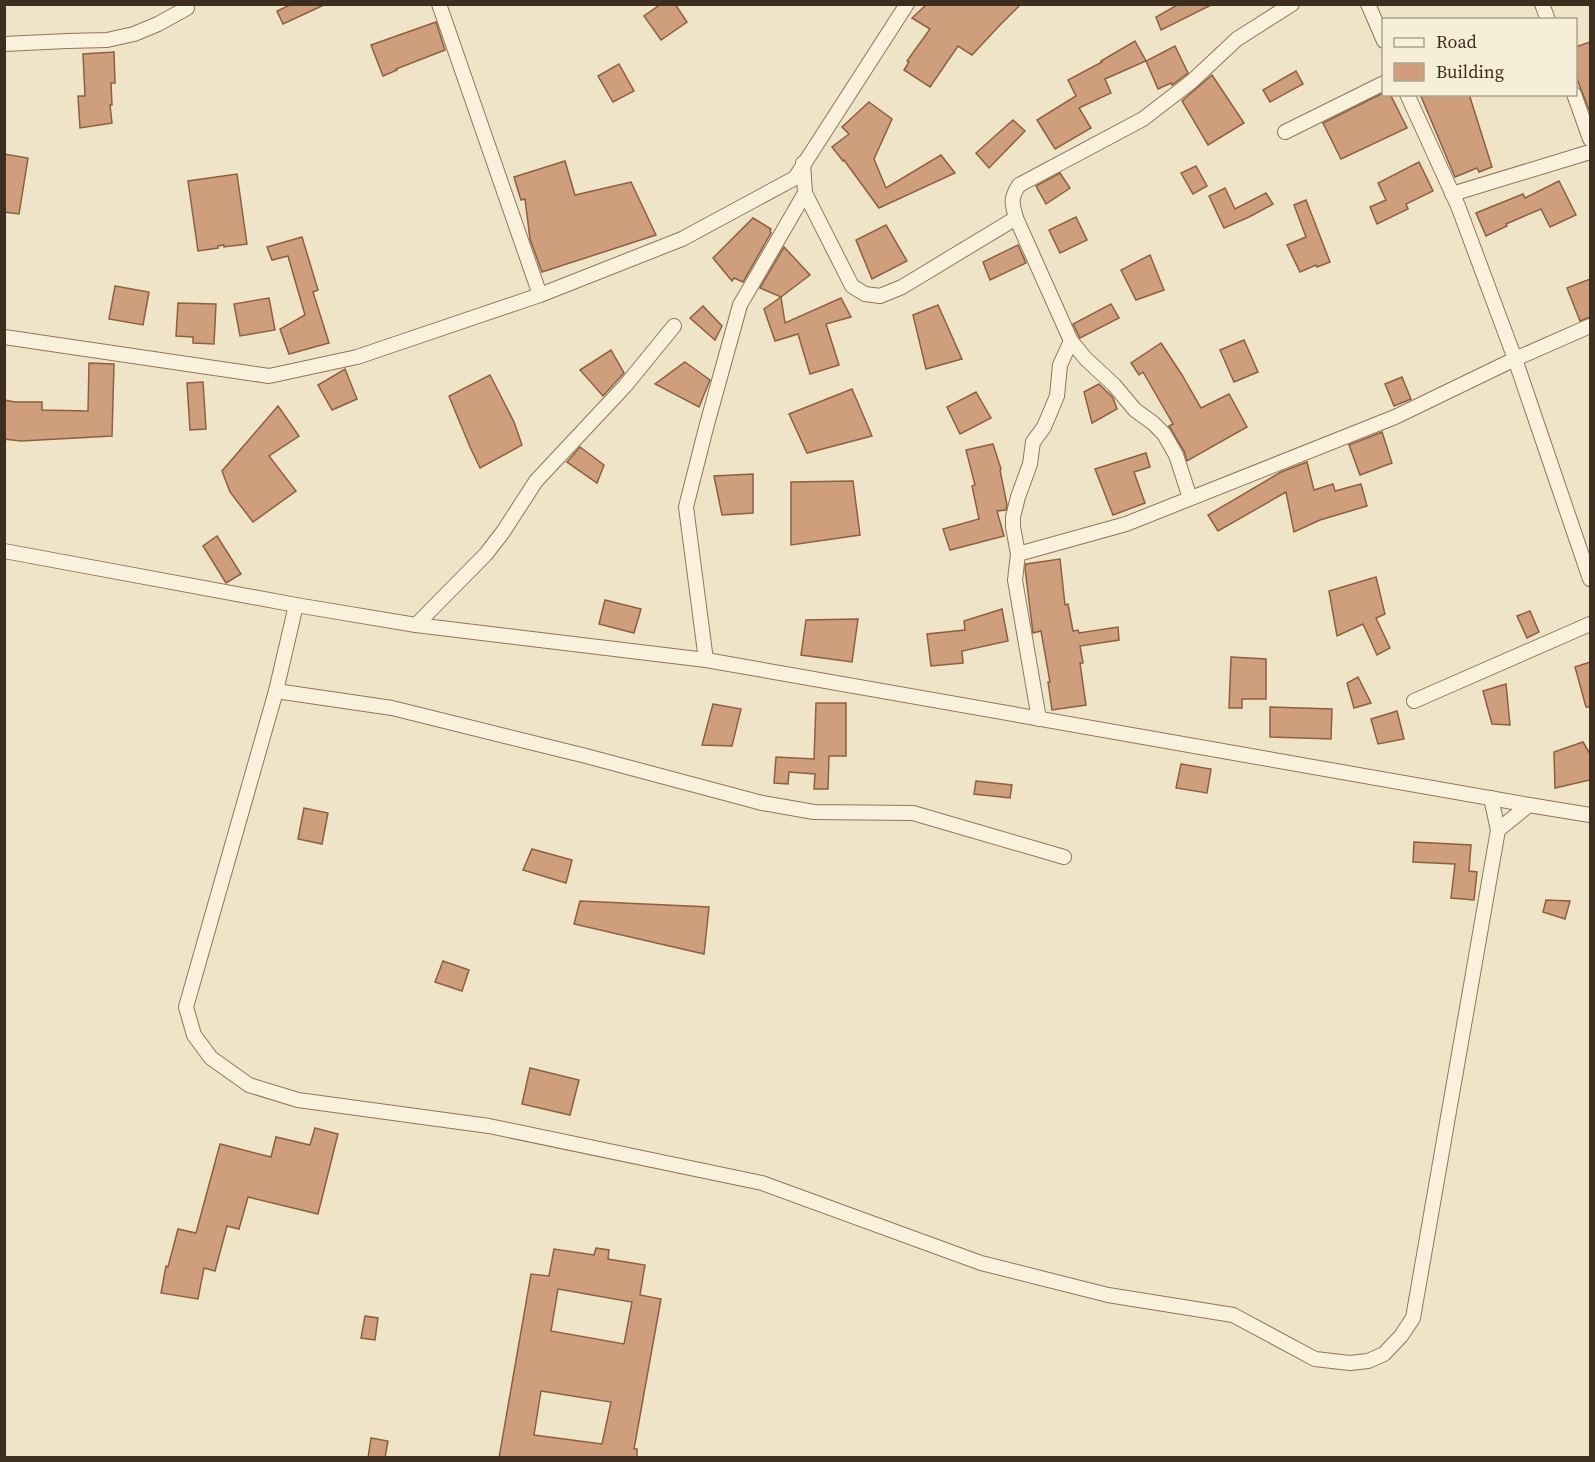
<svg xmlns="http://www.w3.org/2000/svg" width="1595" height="1462" viewBox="0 0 1595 1462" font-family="'Source Serif 4',serif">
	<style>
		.building { fill: #cf9f7d; stroke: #8d5f41; stroke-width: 1.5; fill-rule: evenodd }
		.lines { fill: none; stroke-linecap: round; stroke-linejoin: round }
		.minor-casing { stroke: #8d765c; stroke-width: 16 }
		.minor { stroke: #faf1dc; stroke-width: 14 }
	</style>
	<rect width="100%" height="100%" fill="#f0e4c8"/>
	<g class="building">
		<path d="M292,4h34l-43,20 -6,-13z"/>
		<path d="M661,4h14l12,18 -26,18 -17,-24z"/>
		<path d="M927,4h94l-21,21 -28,30 -14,-9 -28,41 -26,-17 5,-8 -2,-1 23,-32 -18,-11z"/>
		<path d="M1179,4h34l-52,26 -5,-13z"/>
		<path d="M436,22l9,28 -49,19 1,1 -14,6 -12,-31z"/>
		<path d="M1135,41l11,20 -41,18 6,14 -32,15 12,20 -36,21 -18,-29 39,-24 -8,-16 34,-18 -1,-1z"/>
		<path d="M1590,42v70l-15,-38v-27z"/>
		<path d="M1175,46l13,27 -16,12 -1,-2 -13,6 -12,-28z"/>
		<path d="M114,52l1,31h-4l1,22h-2l2,18 -32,5 -2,-32h7l-2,-42z"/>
		<path d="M619,64l15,27 -21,11 -15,-26z"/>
		<path d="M1296,71l7,13 -33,18 -7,-12z"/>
		<path d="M1212,75l32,48 -36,22 -26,-44z"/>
		<path d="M1383,93v1h7l17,34 -66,31 -18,-36z"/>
		<path d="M1420,94h49l23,73 -13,5 -2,-4 -22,9z"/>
		<path d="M869,102l23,17 -18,40 12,29 55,-33 14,18 -76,35 -35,-48 -1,1 -11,-14 17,-13 -7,-7z"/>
		<path d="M1013,120l12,11 -36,37 -13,-15z"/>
		<path d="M4,154l24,4 -9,56 -15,-2z"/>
		<path d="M565,161l10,34 56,-13 25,53 -114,37 -12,-33 -5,-40 -4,1 -7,-23z"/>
		<path d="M1419,162l14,29 -27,13 2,5 -31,15 -7,-17 16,-7 -8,-17z"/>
		<path d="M1196,166l11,20 -14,8 -12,-21z"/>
		<path d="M1060,173l10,15 -24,16 -10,-18z"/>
		<path d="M237,174l10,70 -23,3v-2l-6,1v2l-20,3 -10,-70z"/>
		<path d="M1559,181l17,34 -26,12 -9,-18 -35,15 1,2 -21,10 -10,-23 47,-19 2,4z"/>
		<path d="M1225,188l10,21 31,-16 7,11 -24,13 -25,11 -15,-32z"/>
		<path d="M1306,200l24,62 -13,5 -1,-2 -16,7 -13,-27 19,-8 -12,-32z"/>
		<path d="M1076,217l11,23 -27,13 -11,-23z"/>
		<path d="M753,218l18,11 -1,2 1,2 -28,49 -9,-4 -2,3 -19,-23z"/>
		<path d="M886,225l21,36 -35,18 -16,-39z"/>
		<path d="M302,237l16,53 -5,2 16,51 -40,11 -9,-25 25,-14 -17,-59 -16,4 -5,-13z"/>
		<path d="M1018,245l8,18 -36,17 -7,-18z"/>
		<path d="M784,247l26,28 -29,22 -21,-9z"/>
		<path d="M1150,255l14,35 -28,10 -15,-30z"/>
		<path d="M1590,279v38l-10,4 -13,-33z"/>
		<path d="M115,286l34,6 -6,33 -34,-6z"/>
		<path d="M781,297l4,26 56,-25 10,19 -25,7 13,41 -29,9 -12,-40 -23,7 -11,-32z"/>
		<path d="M269,298l6,32 -35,6 -6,-32z"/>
		<path d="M178,303l38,1 -2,40 -21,-1v-6l-17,-1z"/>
		<path d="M1111,304l8,14 -39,20 -7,-14z"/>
		<path d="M938,305l24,54 -36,10 -13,-54z"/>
		<path d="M703,306l19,20 -7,14 -25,-22z"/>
		<path d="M1244,340l14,32 -24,10 -14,-32z"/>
		<path d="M1161,343l21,32 19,33 28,-14 18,33 -60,34 -3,-10 -15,-25 4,-2 -30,-52 -4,3 -8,-12z"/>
		<path d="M611,350l13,23 -21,23 -23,-26z"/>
		<path d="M685,362l25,18 -11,27 -44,-23z"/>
		<path d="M89,363l25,1 -2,72 -91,5 -17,-2v-39l11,2h27v8l46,1z"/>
		<path d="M345,369l12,30 -25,11 -14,-25z"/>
		<path d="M490,375l24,47 8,23 -42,23 -10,-21 -21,-51z"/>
		<path d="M1402,377l9,22 -17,7 -9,-22z"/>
		<path d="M203,382l3,47 -16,1 -3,-47z"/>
		<path d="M1099,384l14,14 4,11 -25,14 -8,-31z"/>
		<path d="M852,389l20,47 -65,17 -18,-39z"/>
		<path d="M976,392l15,26 -31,16 -13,-27z"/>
		<path d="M278,406l21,30 -30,20 27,35 -43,31 -23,-30 -8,-21z"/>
		<path d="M1382,432l10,31 -32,12 -11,-30z"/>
		<path d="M993,444l8,25 -1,1 7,35 -1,5 -9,1 7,25 -54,14 -7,-21 36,-10 -7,-33 3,-1 -9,-35z"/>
		<path d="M580,447l24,18 -7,18 -30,-21z"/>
		<path d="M1146,453l4,14 -16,5 11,31 -32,12 -18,-46z"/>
		<path d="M1307,462l7,28 19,-6 2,7 26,-7 6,22 -47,14 -26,12 -8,-40 -68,39 -10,-16 73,-43z"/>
		<path d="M753,474v39l-31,2 -8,-39z"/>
		<path d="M853,481l7,54 -69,10v-63z"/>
		<path d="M217,536l24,38 -15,9 -23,-37z"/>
		<path d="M1060,559l5,46 3,-1 5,27 5,-1 1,3 39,-6 1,13 -39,6 3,17h-3l6,42 -34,5 -4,-28h2l-9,-51 -8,2 -8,-65 1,-4z"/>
		<path d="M1376,577l9,37 -9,4 14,30 -13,7 -14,-31 -26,12 -8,-45z"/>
		<path d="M605,600l36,9 -7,24 -35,-9z"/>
		<path d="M1002,609l6,32 -46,10 1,12 -32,3 -4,-32 38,-4 -1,-9z"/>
		<path d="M1530,611l9,21 -12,6 -10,-22z"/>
		<path d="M858,619l-6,43 -51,-7 5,-35z"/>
		<path d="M1231,657l35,2v40h-24v9h-13z"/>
		<path d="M1590,662v45h-4l-11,-40z"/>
		<path d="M1358,677l13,26 -17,5 -7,-25z"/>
		<path d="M1506,684l4,41 -18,-1 -9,-33z"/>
		<path d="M816,703h30v53h-17l-1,33h-14l1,-15 -26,-2 -1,12 -14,-1 2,-26 38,2z"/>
		<path d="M713,704l28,5 -9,37 -30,-1z"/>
		<path d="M1270,707l62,2 -1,30 -61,-2z"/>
		<path d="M1397,711l7,28 -26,5 -7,-25z"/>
		<path d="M1583,742l7,12v26l-35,8 -1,-36z"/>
		<path d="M1181,764l30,5 -4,24 -31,-5z"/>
		<path d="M976,781l36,4 -2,13 -36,-4z"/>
		<path d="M304,808l24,5 -6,31 -24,-5z"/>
		<path d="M1414,842l57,3 -2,26 8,1 -3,28 -23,-2 4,-34 -42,-2z"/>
		<path d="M532,849l40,11 -6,23 -43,-13z"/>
		<path d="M1546,900l24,1 -5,18 -22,-7z"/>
		<path d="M580,901l129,6 -5,47 -130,-30z"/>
		<path d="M443,961l26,9 -7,21 -27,-9z"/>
		<path d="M530,1068l49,12 -9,35 -48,-11z"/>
		<path d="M315,1128l23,6 -20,80 -70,-17 -9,32 -12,-3 -12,45 -11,-3 -6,31 -37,-6 5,-27 2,1 10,-38 18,4 24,-89 51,13 5,-20 34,8z"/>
		<path d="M596,1248l13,2 -1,9 37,6 -5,30 21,4 -27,150h3v9h-138l32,-184 18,2 5,-27 40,6zM558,1289l74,13 -8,42 -73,-13zM541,1391l70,11 -9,42 -68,-9z"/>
		<path d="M365,1316l13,2 -3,22 -14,-2z"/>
		<path d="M371,1438l17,3 -3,17h-17z"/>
	</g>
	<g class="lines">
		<g class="minor-casing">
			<g id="minor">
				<path d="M439,4l101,291"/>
				<path d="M1368,4l16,37"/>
				<path d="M1542,4l6,16"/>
				<path d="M4,44l63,-3 40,-1 27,-6 24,-10 29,-16"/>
				<path d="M1407,94l51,112 57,153 75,220"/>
				<path d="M1574,94l16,45"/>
				<path d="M1285,132l99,-49"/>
				<path d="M805,193l47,93 13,8 15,2 22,-9 114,-69"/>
				<path d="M1452,194l138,-42"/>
				<path d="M4,337l265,39 88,-19 183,-62 142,-56 113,-61 112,-174"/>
				<path d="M1190,498l-14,-43 -12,-21 -11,-11 -18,-13 -21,-25 -28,-26 -15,-18 -55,-123c-4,-15 -6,-19 3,-33l124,-66 48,-37 46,-43 55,-35"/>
				<path d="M4,551l292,54 120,20 290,35 823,145 61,10"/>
				<path d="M1018,554l-5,-27v-10l5,-20 12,-33 3,-22 11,-15 13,-31 3,-31 11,-24"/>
				<path d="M296,605l-20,86 -90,316 8,28 17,23 38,27 49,15 191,26 273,57 219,80 127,32 125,20 82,44 35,4 18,-2 16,-7 17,-18 12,-18 85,-488 -7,-32"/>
				<path d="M416,625l70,-71 17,-22 33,-51 89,-95 49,-60"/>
				<path d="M706,660l-20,-153 20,-79 34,-123 65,-112 -2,-30"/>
				<path d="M276,691l116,17 194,48 176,47 52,9 99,1 151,44"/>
				<path d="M1414,701l176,-77"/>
				<path d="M1039,719l-24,-139 3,-26 108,-30 269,-107 120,-58 75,-33"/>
				<path d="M1498,830l31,-25"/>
			</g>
		</g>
		<use href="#minor" class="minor"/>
	</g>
	<rect width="1595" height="1462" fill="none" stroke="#3d2e20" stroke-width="12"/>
	<rect x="1382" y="18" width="195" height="78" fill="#f7eed8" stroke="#ada18e" stroke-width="1.5"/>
	<rect x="1394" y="38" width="30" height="9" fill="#faf1dc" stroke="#ada18e" stroke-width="1.5"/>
	<text x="1436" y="48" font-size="18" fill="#3d2e20">Road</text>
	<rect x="1394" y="63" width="30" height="18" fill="#cf9f7d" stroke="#ada18e" stroke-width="1.5"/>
	<text x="1436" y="78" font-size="18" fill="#3d2e20">Building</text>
</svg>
